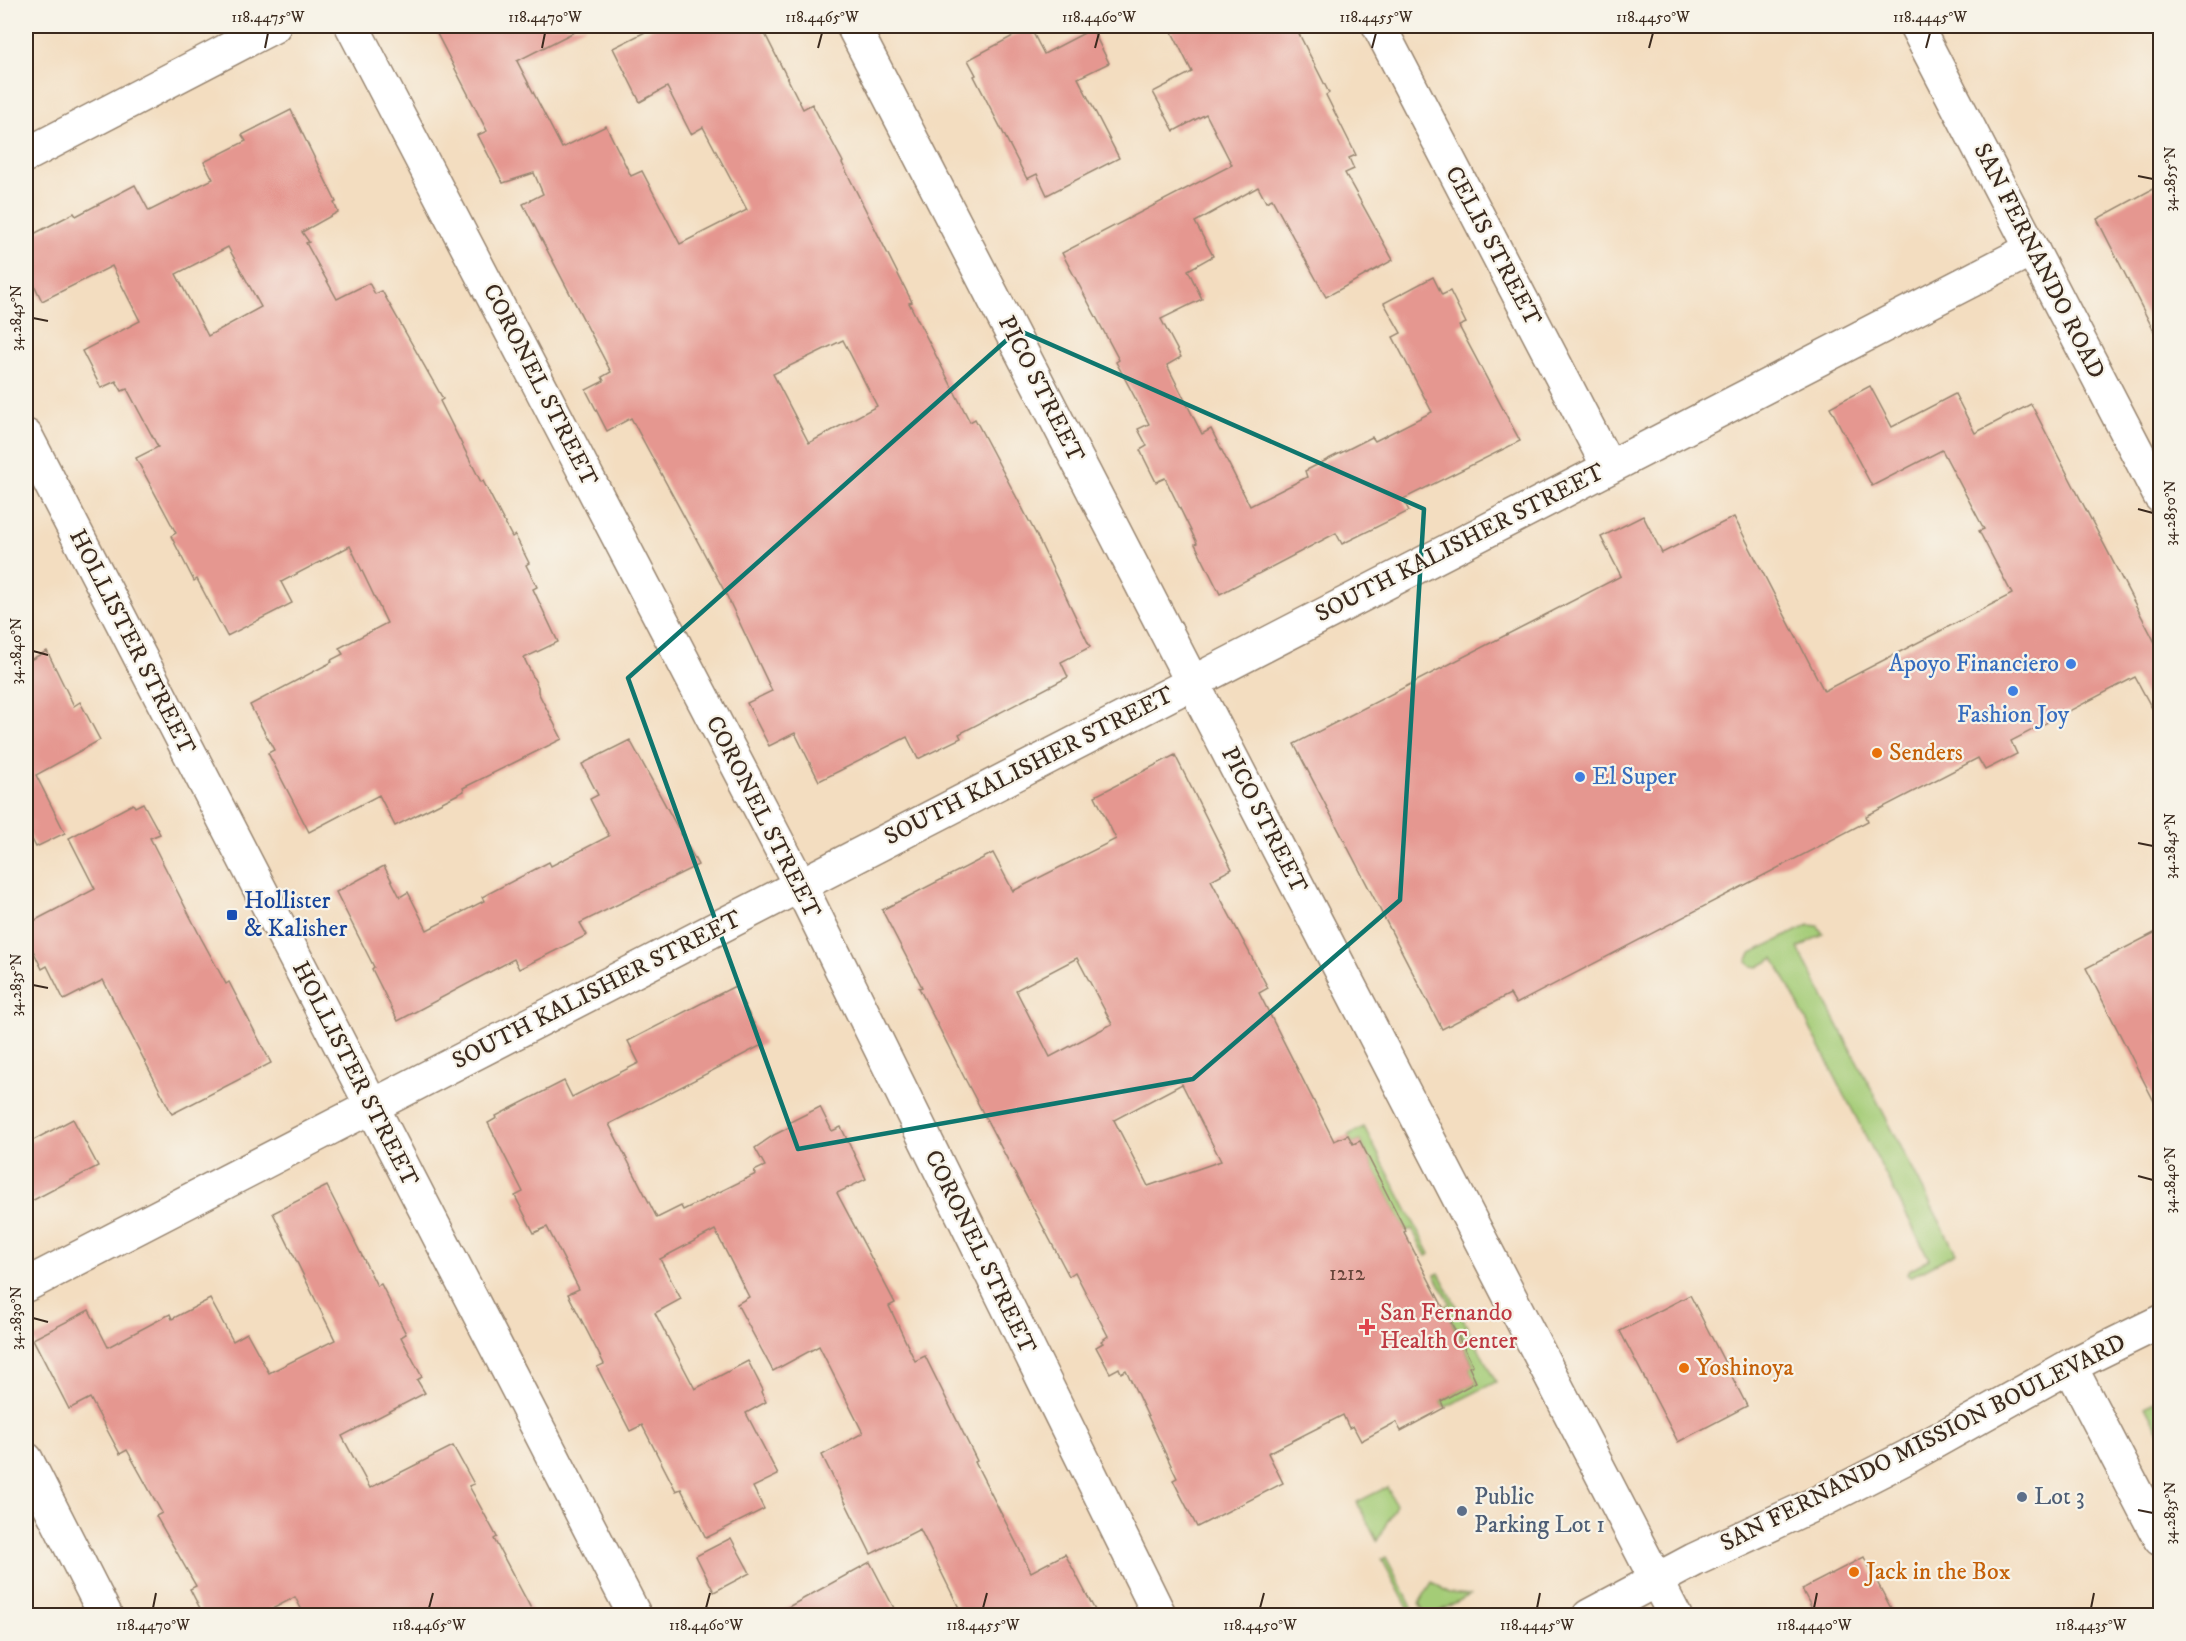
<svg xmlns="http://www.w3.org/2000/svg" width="2186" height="1641" viewBox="0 0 2186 1641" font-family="'IM FELL DW Pica',serif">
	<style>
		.green { fill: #a4cc77; stroke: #707b4a; stroke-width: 1.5 }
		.building { fill: #e59790; fill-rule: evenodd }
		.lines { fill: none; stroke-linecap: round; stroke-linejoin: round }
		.minor-casing { stroke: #97846f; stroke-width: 36 }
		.secondary-casing { stroke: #97846f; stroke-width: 36 }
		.minor { stroke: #fff; stroke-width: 33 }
		.secondary { stroke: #fff; stroke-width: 33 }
		.marked { fill: none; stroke: #0f766e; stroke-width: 4.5; stroke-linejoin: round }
		.ticks { fill: none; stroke: #3b2a1e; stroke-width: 2 }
		.shop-dot { fill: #3f7fe0; stroke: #f7f3e8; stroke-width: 2 }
		.food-dot { fill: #e8710a; stroke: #f7f3e8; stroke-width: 2 }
		.transit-dot { fill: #1a4fb4; stroke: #f7f3e8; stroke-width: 2 }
		.health-dot { fill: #e0444e; stroke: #f7f3e8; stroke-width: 2 }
		.service-dot { fill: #5c6f8a; stroke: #f7f3e8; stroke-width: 2 }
		.labels { text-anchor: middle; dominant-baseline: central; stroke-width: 4.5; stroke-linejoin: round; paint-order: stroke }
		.number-label { font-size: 21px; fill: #66453a }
		.street-label { font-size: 24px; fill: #3b2a1e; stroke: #f7f3e8 }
		.shop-label { font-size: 24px; fill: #366cbe; stroke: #f7f3e8; text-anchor: end }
		.food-label { font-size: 24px; fill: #c56008; stroke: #f7f3e8; text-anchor: start }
		.transit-label { font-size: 24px; fill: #164399; stroke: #f7f3e8; text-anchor: start }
		.health-label { font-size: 24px; fill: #be3a42; stroke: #f7f3e8; text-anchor: start }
		.service-label { font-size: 24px; fill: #4e5e75; stroke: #f7f3e8; text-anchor: start }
		.neatline { fill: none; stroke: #3b2a1e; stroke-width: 2 }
		.ticks-label { font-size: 15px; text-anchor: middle; fill: #3b2a1e }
	</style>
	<rect width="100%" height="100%" fill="#f7f3e8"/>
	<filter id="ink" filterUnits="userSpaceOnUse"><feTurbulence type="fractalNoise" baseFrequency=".0167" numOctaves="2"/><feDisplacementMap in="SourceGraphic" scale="12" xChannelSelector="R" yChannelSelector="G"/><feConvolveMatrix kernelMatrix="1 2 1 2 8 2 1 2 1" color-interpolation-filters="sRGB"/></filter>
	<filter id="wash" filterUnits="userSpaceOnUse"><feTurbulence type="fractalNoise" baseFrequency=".008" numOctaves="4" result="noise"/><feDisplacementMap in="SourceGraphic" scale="24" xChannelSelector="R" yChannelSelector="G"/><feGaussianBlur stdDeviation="1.35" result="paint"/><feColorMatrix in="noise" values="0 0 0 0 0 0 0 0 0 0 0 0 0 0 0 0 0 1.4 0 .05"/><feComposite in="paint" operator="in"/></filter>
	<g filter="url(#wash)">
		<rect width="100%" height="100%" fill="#f3ddc0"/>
		<g class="green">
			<path d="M1809,925l9,1 5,8 -25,14 158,305 -46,24 -3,-4 2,-3 20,-11 -155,-301 -16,9 -6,-1 -5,-4 4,-9z"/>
			<path d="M1364,1127l66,127 -4,2 -14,-27 -6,2 -46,-90 -7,3 -5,-9z"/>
			<path d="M1439,1273l57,109 -52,26 -3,-7 35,-19 -7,-15 4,-3 -29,-57 6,-4 -15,-28z"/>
			<path d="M2160,1398v35l-14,-27z"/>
			<path d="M1387,1487l9,18 -19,36 -20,-39z"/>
			<path d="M1386,1557l30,58h-8l3,-1 -29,-55z"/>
			<path d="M1432,1582l17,11 21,2 -38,20h-6l-7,-12z"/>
		</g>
		<g id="blocks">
			<g class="building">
				<path d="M433,26h153l-69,35 45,87 44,-22 25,50 11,-5 38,73 67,-34 -44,-83 -12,7 -24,-47 -27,15 -27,-54 44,-22h104l42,83 9,-5 31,58 -1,1 70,139 -3,1 61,119 5,-3 61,115 54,113 -29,15 7,15 -109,57 2,4 -43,21 -11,-22 -88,44 -24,-48 -26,13 -22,-43 25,-12 -46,-97 -95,-176 -24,13 -21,-41 18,-9 -2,-4 9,-5 -88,-168 20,-10 -9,-21 -31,10 -25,-48 9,-4zM843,340l34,66 -68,37 -36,-69z"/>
				<path d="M1169,26h126l34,67 -3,2 30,60 -7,3 5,11 -9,4 48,87 -67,37 -54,-98 -6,3 -8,-15 -63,35 18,34 -25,14 14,29 -41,20 20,38 -14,8 35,69 9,-5 39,77 57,-29 -2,-6 67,-34 3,4 57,-29 -39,-75 8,-4 -17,-30 49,-26 9,18 8,-4 16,32 -7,3 61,115 -117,58 6,12 -67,33 -6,-11 -116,61 -25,-50 2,-1 -32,-65 -9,4 -16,-32 7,-4 -9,-17 11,-5 -33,-62 3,-2 -57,-107 170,-88 -26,-51 -32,17 -21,-39 39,-20z"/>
				<path d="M1030,27l14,27 48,-25 17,34 -31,15 41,80 -72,37 -10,-21 -10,5 -53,-103 2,-1 -8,-15z"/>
				<path d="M291,110l45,92 -2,1 4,9 -36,20 7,10 -3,1 31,56 32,-16 6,11 7,-3 61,108 -3,2 41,81 2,-1 29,56 3,-2 14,28 -3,2 11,22 -4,2 25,53 -34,16 14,29v5l24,47 -99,49 1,3 -69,35 -16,-31 -70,37 -41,-79 6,-3 -24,-45 82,-43 -1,-2 12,-6 -4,-6 48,-25 -37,-77 -69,36 11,21 -65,33 -30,-57 -3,2 -23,-45 5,-3 -40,-75 22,-11 -31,-58 -5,2 -6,-10 -15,7 -19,-37 58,-30 -28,-55 -70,35 -16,-33v-30l48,-25 2,3 59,-31 14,26 64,-32 -9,-17 42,-21 -4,-6zM228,247l33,60 -53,29 -32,-62z"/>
				<path d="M2160,185v158l-63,-124z"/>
				<path d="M1870,386l22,41 63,-33 20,39 56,-29 129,248v71l-25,-46 -124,64 6,13 -32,16 -7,-12 -112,58 2,5 -352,183 -6,-10 -68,35 -148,-285 327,-168 -20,-39 42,-21 19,37 72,-36 90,174 188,-97 -33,-63 5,-2 -42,-79 -70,36 -42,-79z"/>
				<path d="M47,651l27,55 6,-4 20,38 -64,35 29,58 -29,14 -10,-19v-166z"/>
				<path d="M630,740l68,125 -118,58 7,12 -68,34 -5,-10 -116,62 -26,-52 2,-2 -38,-75 48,-26 16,31 8,-5 19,38 57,-29 -2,-4 67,-35 2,4 58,-30 -19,-37 8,-4 -16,-31z"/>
				<path d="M1175,755l57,114 -21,11 57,108 -9,5 75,148 14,-6 5,9 7,-3 46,90 -2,1 69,133 -4,2 7,15 -35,19 3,7 -43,23 -5,-9 -35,19 -8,-15 -4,2 -6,-13 -75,38 15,30 -86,44 -24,-47 4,-2 -51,-108 -5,3 -2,-5 -9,5 -14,-26 7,-4 -2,-2 7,-5 -33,-64 -6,4 -105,-199 -45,-89 3,-1 -40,-77 111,-57 20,38 103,-52 -21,-43zM1077,958l35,66 -62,33 -34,-67zM1182,1084l39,77 -73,25 -34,-66z"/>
				<path d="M143,803l17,31 -10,4 51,100 25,46 3,-2 42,81 -99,51 -69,-134 -39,20 -17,-34 -5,3 -16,-33v-11l69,-36 -26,-51 64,-34 2,3z"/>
				<path d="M2160,930v183l-74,-145z"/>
				<path d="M735,986l29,58 -155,80 48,94 24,-12 2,4 73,-36 -2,-3 11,-5 -10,-18 19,-13 16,-8 -2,-4 32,-16 12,24 9,-4 25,52 -29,14 58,110 -6,3 26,55 10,-5 52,105 -2,1 56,110 34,-18 33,62h-135l-43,-87 -49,25 -49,-99 41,-22 -44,-87 -46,25 -36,-67 12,-7 -34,-67 -55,29 21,40 -26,14 40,76 53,-28 15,29 -2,2 5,10 -20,11 32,62 -25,12 11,22 -58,29 -25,-49 -5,2 -34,-66 -12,6 -33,-64 7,-3 -36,-70 11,-5 -32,-62 -13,6 -19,-37 8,-4 -35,-69 9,-5 -1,-2 68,-35 8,16 67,-34 -11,-22z"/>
				<path d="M73,1119l25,47 -72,38v-60z"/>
				<path d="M327,1186l50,100 4,-2 25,50 -5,3 21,40 -5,3 8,13 -83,43 28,52 83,-42 21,38 -5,2 28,51 -3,2 41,77h-79l-4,-9 -16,9h-131l-10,-19 -36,19h-55l-14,-27 6,-3 -40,-70 6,-3 -35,-63 -7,4 -30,-56 -21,11 -36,-70 56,-29 19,37 62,-33 2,5 38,-20 23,42 14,-8 22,40 66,-33 -62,-127z"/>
				<path d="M1690,1295l57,111 -69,36 -58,-111z"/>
				<path d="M731,1538l19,35 -36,19 -18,-36z"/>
				<path d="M1864,1557l31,59h-79l-14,-27z"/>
				<path d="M870,1562l28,54h-126z"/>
			</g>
		</g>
	</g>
	<g filter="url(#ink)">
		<use href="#blocks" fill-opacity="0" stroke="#97846f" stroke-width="1.5"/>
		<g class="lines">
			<g class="minor-casing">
				<g id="minor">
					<path d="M352,26l448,859 360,731"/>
					<path d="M853,26l822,1590"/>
					<path d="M1379,26l229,440"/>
					<path d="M26,436l609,1180"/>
					<path d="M26,1285l2006,-1036"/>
					<path d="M2070,1366l90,173"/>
					<path d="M26,1459l80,157"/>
				</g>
			</g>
			<g class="secondary-casing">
				<g id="secondary">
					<path d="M1916,26l244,470"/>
					<path d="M26,155l248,-129"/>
					<path d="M1589,1616l105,-56 127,-59 88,-45 161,-90 90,-44"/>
				</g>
			</g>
			<use href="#minor" class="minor"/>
			<use href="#secondary" class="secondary"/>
		</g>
	</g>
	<path class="marked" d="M1018,330l406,179 -24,391 -207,179 -395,70 -170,-471z"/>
	<path class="ticks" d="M265,48l3,-15M542,48l3,-15M818,48l4,-15M1095,48l4,-15M1372,48l4,-15M1649,48l4,-15M1926,48l4,-15M2138,176l15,3M33,318l15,3M2138,509l15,4M33,651l15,4M2138,843l15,3M33,985l15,3M2138,1176l15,4M33,1318l15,4M2138,1510l15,3M153,1608l3,-15M429,1608l4,-15M706,1608l4,-15M983,1608l4,-15M1260,1608l4,-15M1537,1608l3,-15M1814,1608l3,-15M2091,1608l3,-15"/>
	<g class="shop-dot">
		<circle cx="2071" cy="664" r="6"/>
		<circle cx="2013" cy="691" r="6"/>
		<circle cx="1580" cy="777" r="6"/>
	</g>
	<g class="food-dot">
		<circle cx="1877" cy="753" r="6"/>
		<circle cx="1684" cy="1368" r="6"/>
		<circle cx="1854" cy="1572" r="6"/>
	</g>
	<rect class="transit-dot" x="226" y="909" width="12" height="12" rx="3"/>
	<path class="health-dot" d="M1364 1318h6v6h6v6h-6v6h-6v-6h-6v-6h6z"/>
	<g class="service-dot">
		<circle cx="2022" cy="1497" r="6"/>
		<circle cx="1462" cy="1511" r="6"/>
	</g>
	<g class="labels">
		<g class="number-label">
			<text x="1347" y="1274">1212</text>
		</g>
		<g class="street-label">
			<text transform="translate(1493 246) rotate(62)">CELIS STREET</text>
			<text transform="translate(2039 261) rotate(63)">SAN FERNANDO ROAD</text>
			<text transform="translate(540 385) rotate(63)">CORONEL STREET</text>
			<text transform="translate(1041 389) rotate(63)">PICO STREET</text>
			<text transform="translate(1460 543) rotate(-27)">SOUTH KALISHER STREET</text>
			<text transform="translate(132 642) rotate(63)">HOLLISTER STREET</text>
			<text transform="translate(1029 766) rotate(-27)">SOUTH KALISHER STREET</text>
			<text transform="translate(763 817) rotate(63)">CORONEL STREET</text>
			<text transform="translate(1264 820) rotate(63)">PICO STREET</text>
			<text transform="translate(597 990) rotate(-27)">SOUTH KALISHER STREET</text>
			<text transform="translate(355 1074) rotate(63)">HOLLISTER STREET</text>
			<text transform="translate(980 1252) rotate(64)">CORONEL STREET</text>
			<text transform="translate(1923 1443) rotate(-27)">SAN FERNANDO MISSION BOULEVARD</text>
		</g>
		<g class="shop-label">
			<text x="2059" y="664">Apoyo Financiero</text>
			<text x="2013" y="715" text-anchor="middle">Fashion Joy</text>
			<text x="1592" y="777" text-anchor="start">El Super</text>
		</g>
		<g class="food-label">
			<text x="1889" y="753">Senders</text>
			<text x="1696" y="1368">Yoshinoya</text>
			<text x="1866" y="1572">Jack in the Box</text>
		</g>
		<g class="transit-label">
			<text x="244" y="901">Hollister<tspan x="244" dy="28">&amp; Kalisher</tspan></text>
		</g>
		<g class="health-label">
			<text x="1380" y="1313">San Fernando<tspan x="1380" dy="28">Health Center</tspan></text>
		</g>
		<g class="service-label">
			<text x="1474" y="1497">Public<tspan x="1474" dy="28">Parking Lot 1</tspan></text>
			<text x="2034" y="1497">Lot 3</text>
		</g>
	</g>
	<rect width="2186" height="1641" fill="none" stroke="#f7f3e8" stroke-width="66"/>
	<rect x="33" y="33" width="2120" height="1575" class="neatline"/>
	<g class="ticks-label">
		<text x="268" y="22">118.4475°W</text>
		<text x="545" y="22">118.4470°W</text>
		<text x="822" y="22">118.4465°W</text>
		<text x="1099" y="22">118.4460°W</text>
		<text x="1376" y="22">118.4455°W</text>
		<text x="1653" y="22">118.4450°W</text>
		<text x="1930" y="22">118.4445°W</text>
		<text transform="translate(2170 179) rotate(-90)" y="5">34.2855°N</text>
		<text transform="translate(16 318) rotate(-90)" y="5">34.2845°N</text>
		<text transform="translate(2170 513) rotate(-90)" y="5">34.2850°N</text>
		<text transform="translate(16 651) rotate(-90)" y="5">34.2840°N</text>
		<text transform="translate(2170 846) rotate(-90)" y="5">34.2845°N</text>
		<text transform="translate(16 985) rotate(-90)" y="5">34.2835°N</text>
		<text transform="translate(2170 1180) rotate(-90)" y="5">34.2840°N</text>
		<text transform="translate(16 1318) rotate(-90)" y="5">34.2830°N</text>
		<text transform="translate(2170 1513) rotate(-90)" y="5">34.2835°N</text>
		<text x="153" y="1630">118.4470°W</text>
		<text x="429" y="1630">118.4465°W</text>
		<text x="706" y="1630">118.4460°W</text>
		<text x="983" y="1630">118.4455°W</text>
		<text x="1260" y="1630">118.4450°W</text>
		<text x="1537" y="1630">118.4445°W</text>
		<text x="1814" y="1630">118.4440°W</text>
		<text x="2091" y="1630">118.4435°W</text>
	</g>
</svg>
